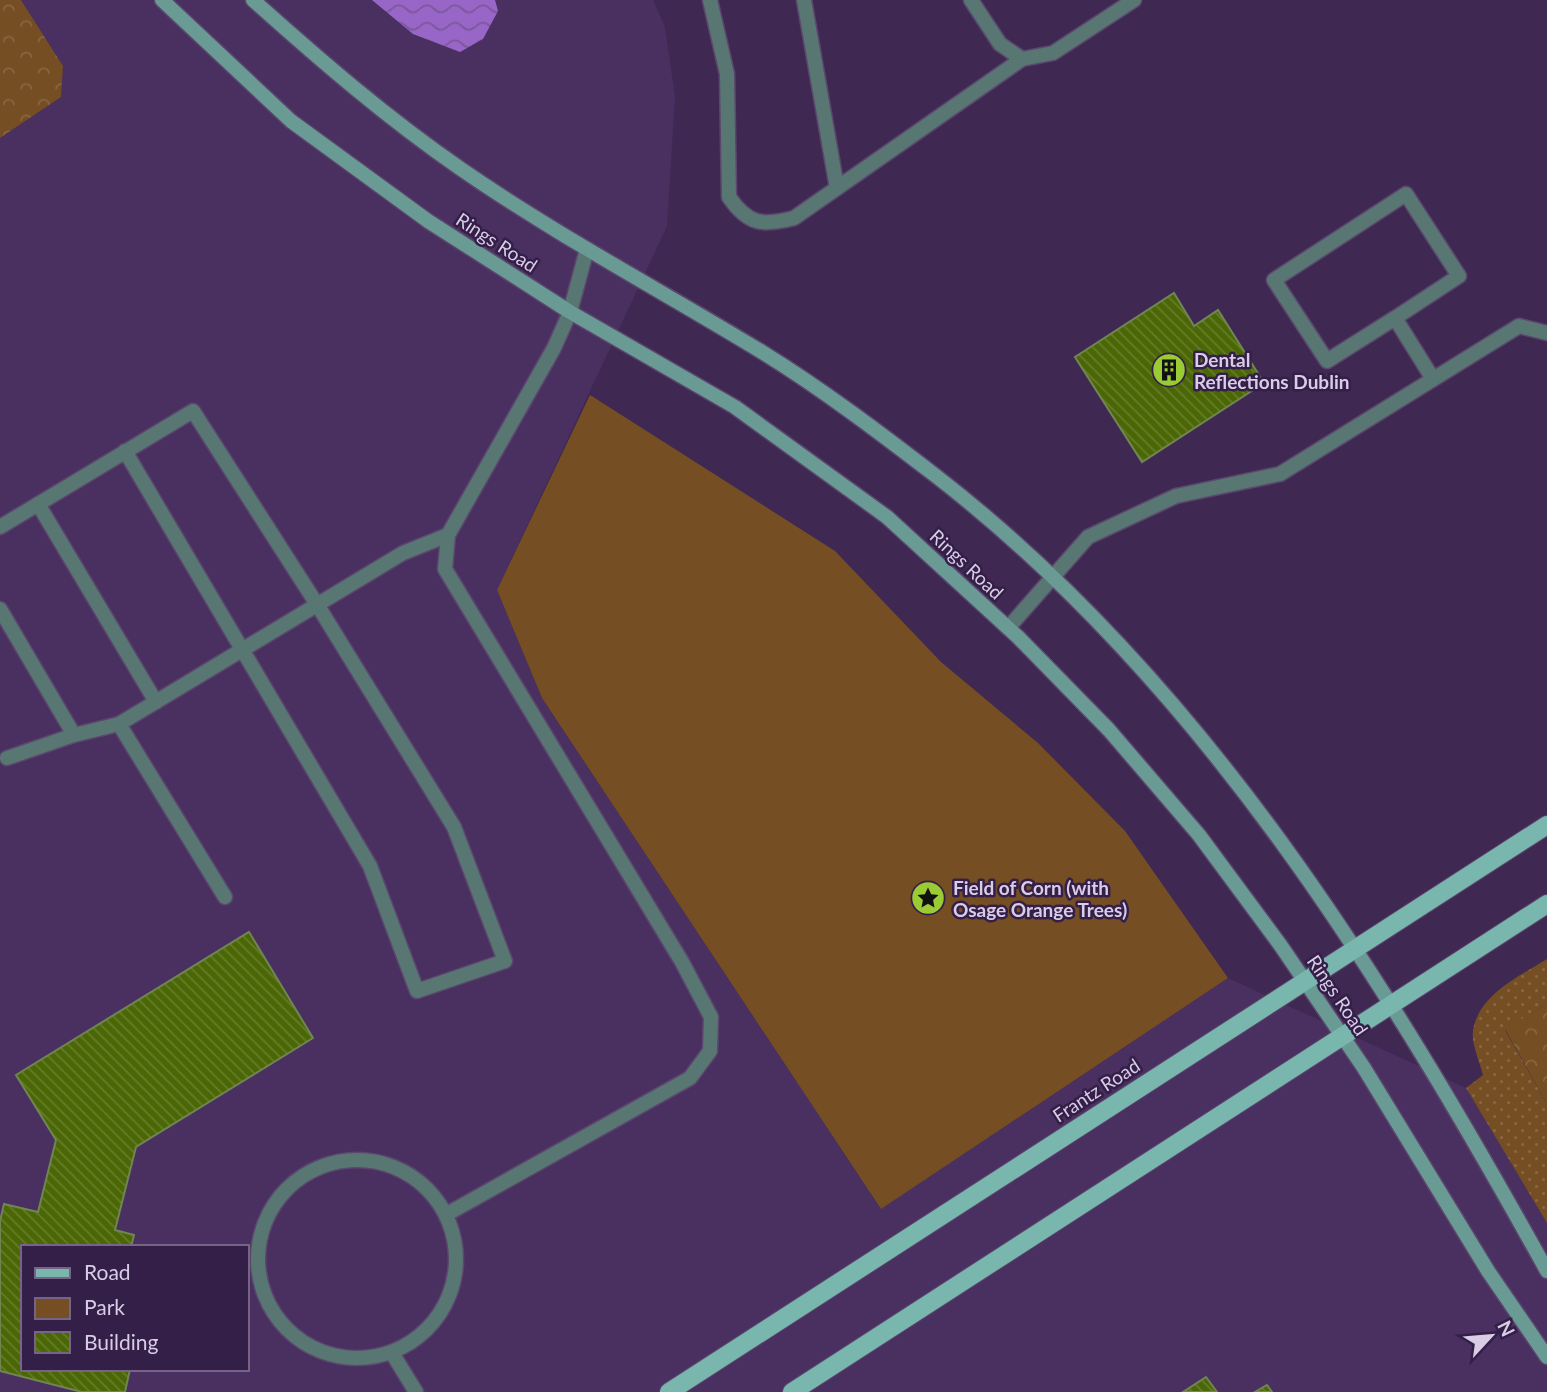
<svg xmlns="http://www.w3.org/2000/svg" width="1547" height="1392" viewBox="0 0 1547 1392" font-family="Lato,sans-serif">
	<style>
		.built { fill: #493061; fill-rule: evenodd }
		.grass { fill: url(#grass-dots) }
		.forest { fill: url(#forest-crowns) }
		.park { fill: #754e23 }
		.water { fill: url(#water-waves) }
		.building { fill: url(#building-back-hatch); stroke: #718552; stroke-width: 2 }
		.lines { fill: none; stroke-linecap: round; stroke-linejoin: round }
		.service-casing { stroke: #5b466d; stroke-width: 17 }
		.secondary-casing { stroke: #5b466d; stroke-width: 17 }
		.primary-casing { stroke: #5b466d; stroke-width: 20 }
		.service { stroke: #587672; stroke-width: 14 }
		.secondary { stroke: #6a9a94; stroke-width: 14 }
		.primary { stroke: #78b6ae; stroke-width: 18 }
		.labels { text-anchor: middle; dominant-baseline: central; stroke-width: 5; stroke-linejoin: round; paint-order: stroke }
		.street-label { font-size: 19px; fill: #d8cce6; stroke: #341f48 }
		.poi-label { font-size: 19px; font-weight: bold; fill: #d8cce6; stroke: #341f48; text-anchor: start }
	</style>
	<defs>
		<pattern id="grass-dots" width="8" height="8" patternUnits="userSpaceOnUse" patternTransform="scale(1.75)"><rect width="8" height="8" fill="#754e23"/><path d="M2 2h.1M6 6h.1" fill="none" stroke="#886643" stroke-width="1.8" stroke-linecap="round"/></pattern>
		<pattern id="forest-crowns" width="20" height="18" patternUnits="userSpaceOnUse" patternTransform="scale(1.75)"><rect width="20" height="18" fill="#754e23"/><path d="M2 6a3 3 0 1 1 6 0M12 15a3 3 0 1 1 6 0" fill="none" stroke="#886643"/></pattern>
		<pattern id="water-waves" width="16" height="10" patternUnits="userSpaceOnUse" patternTransform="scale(1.75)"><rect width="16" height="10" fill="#9866c6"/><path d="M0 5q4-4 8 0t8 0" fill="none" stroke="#7a5899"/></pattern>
		<pattern id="building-back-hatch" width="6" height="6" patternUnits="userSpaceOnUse" patternTransform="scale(1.75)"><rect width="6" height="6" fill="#4b6705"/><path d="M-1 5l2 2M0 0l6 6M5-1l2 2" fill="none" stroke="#647c29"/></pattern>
	</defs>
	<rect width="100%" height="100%" fill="#3f2953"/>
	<path class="built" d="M21,0h632l12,27 10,70 -8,129 -170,364 45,108 339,511 347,-231 238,110 81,135v169h-1547v-1254l61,-41 2,-31zM23,1247h224v122h-224z"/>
	<path class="grass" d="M1547,959v45l-42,26 42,74v119l-81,-135 17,-13c-3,-12 -12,-32 -10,-44 5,-36 47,-55 74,-72z"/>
	<g class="forest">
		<path d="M0,0h21l42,66 -2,31 -61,41z"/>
		<path d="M1547,1004v100l-42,-75z"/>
	</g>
	<path class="park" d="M590,395l245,156 106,111 97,81 87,88 103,147 -347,231 -339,-511 -45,-108z"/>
	<path class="water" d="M372,0h123l3,11 -15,28 -23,13 -47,-18z"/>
	<g class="building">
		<path d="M1174,293l20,33 24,-16 46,73 -122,79 -67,-105z"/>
		<path d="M249,932l64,106 -177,109 -21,83 19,5 -3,12h-108v122h107l-5,23h-43l-82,-21v-150l4,-17 34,8 18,-72 -40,-65z"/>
		<path d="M1206,1377l11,15h-34z"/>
		<path d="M1267,1385l5,7h-17z"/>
	</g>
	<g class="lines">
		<g class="service-casing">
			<g id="service">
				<path d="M710,0l17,74 2,123c19,28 34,29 65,21l228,-159"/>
				<path d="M804,0l33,188"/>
				<path d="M971,0l29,44 22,15 31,-6 81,-53"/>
				<path d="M1395,318l-68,43 -53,-81 132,-86 53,82 -64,42 38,61"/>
				<path d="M38,504l118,198"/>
				<path d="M0,527l193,-116 125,195 136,221 51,134 -88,30 -47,-125 -245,-415"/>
				<path d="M0,609l74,126"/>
				<path d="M1008,628l80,-91 88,-41 104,-22 239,-148 28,7"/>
				<path d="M119,724l106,173"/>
				<path d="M7,758l67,-23 45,-11 284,-171 45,-18"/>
				<circle cx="357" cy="1259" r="99"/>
				<path d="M447,1214l243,-136 20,-27 1,-34 -29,-55 -237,-393 3,-34 106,-187 16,-36 17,-63"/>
				<path d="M392,1353l24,39"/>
			</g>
		</g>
		<g class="secondary-casing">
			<g id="secondary">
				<path d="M162,0l129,121 137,100 142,91 165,95 152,110 131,120 91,93 90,105 82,111 83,122 124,203 59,86"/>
				<path d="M253,0c67,60 134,118 208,169 97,67 201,122 301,183 60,37 118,81 174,124 267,207 449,503 611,795"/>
			</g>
		</g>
		<g class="primary-casing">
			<g id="primary">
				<path d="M669,1392l878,-567"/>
				<path d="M792,1392l755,-488"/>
			</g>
		</g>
		<use href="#service" class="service"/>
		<use href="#secondary" class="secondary"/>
		<use href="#primary" class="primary"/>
	</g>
	<defs>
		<g id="building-disc" transform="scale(1.75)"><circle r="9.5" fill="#9acb35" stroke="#341f48"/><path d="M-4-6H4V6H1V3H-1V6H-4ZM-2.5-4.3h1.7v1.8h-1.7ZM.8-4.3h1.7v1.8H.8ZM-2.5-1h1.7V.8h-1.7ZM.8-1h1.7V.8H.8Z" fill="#111"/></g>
		<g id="sight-disc" transform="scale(1.75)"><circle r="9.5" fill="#9acb35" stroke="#341f48"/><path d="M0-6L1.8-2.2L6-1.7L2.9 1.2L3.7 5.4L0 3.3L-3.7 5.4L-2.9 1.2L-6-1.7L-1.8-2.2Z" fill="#111"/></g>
	</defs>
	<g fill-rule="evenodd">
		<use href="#building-disc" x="1169" y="370"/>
		<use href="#sight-disc" x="928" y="898"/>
	</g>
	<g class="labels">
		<g class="street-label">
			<text transform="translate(497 242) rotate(33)">Rings Road</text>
			<text transform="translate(967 564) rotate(43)">Rings Road</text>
			<text transform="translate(1338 995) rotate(56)">Rings Road</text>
			<text transform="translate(1096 1090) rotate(-33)">Frantz Road</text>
		</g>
		<g class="poi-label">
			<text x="1194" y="359">Dental<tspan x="1194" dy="22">Reflections Dublin</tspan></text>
			<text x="953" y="887">Field of Corn (with<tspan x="953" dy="22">Osage Orange Trees)</tspan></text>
		</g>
	</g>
	<rect x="21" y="1245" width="228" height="126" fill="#341f48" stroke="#766487" stroke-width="2"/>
	<rect x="35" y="1268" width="35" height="10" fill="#78b6ae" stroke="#766487" stroke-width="2"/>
	<text x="84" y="1280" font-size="21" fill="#d8cce6">Road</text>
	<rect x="35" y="1298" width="35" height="21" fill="#754e23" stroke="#766487" stroke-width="2"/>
	<text x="84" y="1315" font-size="21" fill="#d8cce6">Park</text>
	<rect x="35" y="1332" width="35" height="21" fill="url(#building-back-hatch)" stroke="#766487" stroke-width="2"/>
	<text x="84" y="1350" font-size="21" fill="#d8cce6">Building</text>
	<g transform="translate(1491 1336) rotate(64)" stroke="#341f48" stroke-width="5" paint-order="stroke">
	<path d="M0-5L12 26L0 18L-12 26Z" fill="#d8cce6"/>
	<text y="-10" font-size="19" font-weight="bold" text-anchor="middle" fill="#d8cce6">N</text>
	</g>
</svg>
